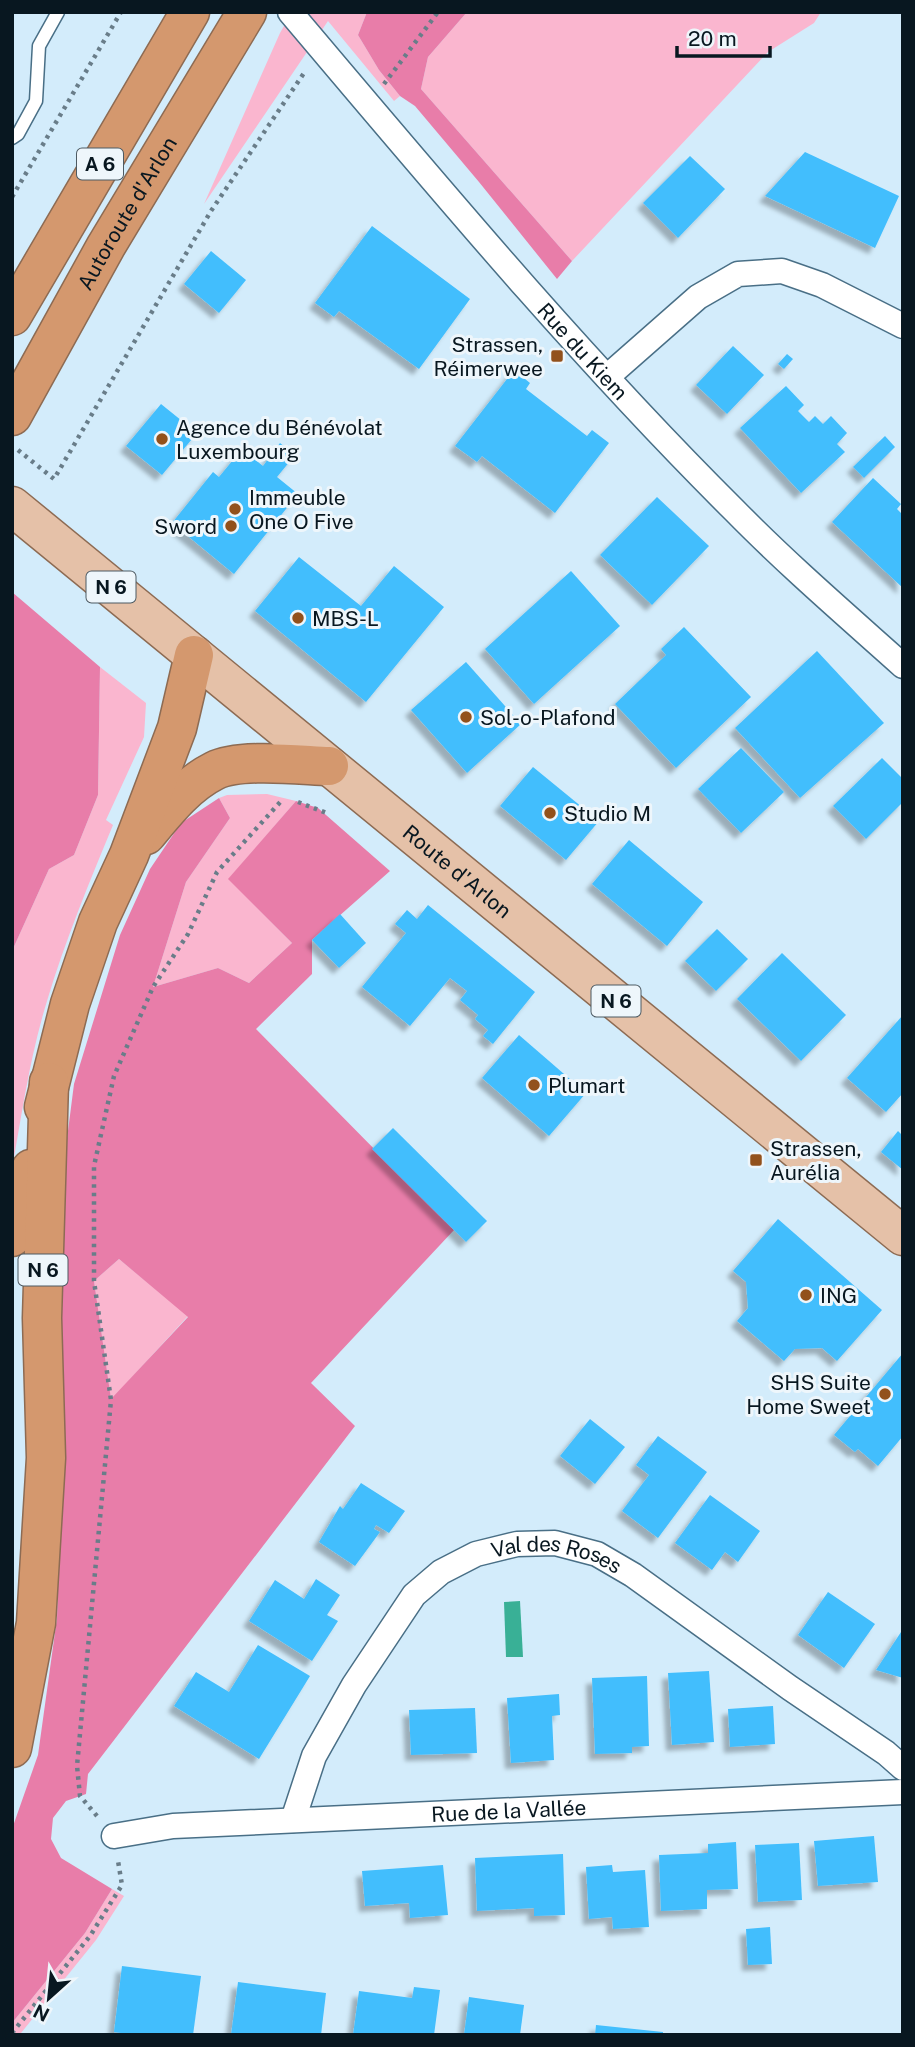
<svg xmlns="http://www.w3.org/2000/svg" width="915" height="2047" viewBox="0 0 915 2047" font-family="'Public Sans',sans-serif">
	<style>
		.green { fill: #fab6cf }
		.forest { fill: #e87da9; fill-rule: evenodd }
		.water { fill: #39b096 }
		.building { fill: #42befd; filter: url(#shadow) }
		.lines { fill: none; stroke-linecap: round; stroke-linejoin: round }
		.service-casing { stroke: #496f86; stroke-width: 15 }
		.minor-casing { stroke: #496f86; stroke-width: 27 }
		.primary-casing { stroke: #8d6b53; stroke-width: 41 }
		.motorway-casing { stroke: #8d6b53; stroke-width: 41 }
		.path { stroke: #697d89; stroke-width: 4.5; stroke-dasharray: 3.5 5; stroke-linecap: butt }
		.service { stroke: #fff; stroke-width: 12 }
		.minor { stroke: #fff; stroke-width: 24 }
		.primary { stroke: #e5c1a8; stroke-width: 38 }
		.motorway { stroke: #d4986e; stroke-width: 38 }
		.poi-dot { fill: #92511c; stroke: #eef6fb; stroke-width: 2.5 }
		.labels { text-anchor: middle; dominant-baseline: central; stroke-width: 6; stroke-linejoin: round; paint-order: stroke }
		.shield { fill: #eef6fb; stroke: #4d5a62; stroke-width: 2 }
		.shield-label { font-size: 19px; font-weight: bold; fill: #081720 }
		.street-label { font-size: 21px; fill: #081720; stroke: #eef6fb }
		.poi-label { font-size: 21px; fill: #081720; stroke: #eef6fb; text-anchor: start }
	</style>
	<defs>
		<filter id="shadow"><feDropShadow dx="-6" dy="6" stdDeviation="2" flood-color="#0004"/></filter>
	</defs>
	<rect width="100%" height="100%" fill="#d3ecfb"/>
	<g class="green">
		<path d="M292,12h75l-9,23 21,35 21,26 -6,5 -66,-80 -124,183 76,-171z"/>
		<path d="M467,12h354l-7,11 -46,29 -196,209 -151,-172 7,-32z"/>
		<path d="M100,667l46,36 -2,34 -38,83 7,5c-24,58 -48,116 -66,176 -17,55 -25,112 -35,168v-218l37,-82 25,-14 24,-60z"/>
		<path d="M267,794l29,7 -67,78 63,64 -43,40 -31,-15 -65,19 33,-105 44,-64 -11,-20 8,-3z"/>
		<path d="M119,1259l69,57 -77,84 -17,-119z"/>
		<path d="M112,1889l12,7 -28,44 -75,93 1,2h-10v-12l73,-90z"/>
	</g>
	<g class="forest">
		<path d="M367,12h100l-39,45 -7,32 151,172 -15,18 -78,-97 -64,-76 -15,-10 -21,-26 -21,-35z"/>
		<path d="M12,592l88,75 -2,128 -24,60 -25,14 -37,82z"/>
		<path d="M219,798l11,20 -44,64 -33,105 65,-19 31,15 43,-40 -64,-64 68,-78 22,7 72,63 -78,69v34l-56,55 198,201 -143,153 44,43 -267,348 -2,20 -20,7 -13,17 -2,21 10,19 51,31 -27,44 -73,90v-194l26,-74 19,-137 5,-167 -5,-130 6,-151 11,-86 46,-149 30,-66 31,-46zM119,1259l69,58 -77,82 -17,-118z"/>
		<path d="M12,1318l2,1 -2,171z"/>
	</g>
	<path class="water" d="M520,1601l3,56h-17l-2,-55z"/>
	<g class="building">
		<path d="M805,152l94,44 -24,52 -110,-52z"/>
		<path d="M690,156l35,33 -47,49 -35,-35z"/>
		<path d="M372,226l98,73 -51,70 -80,-58 -5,6 -19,-14z"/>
		<path d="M211,251l35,29 -27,33 -35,-29z"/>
		<path d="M733,346l31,29 -37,39 -31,-29z"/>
		<path d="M787,354l6,5 -9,10 -6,-5z"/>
		<path d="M514,370l16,13 -4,6 61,47 5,-6 17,13 -54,70 -73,-57 -5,6 -22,-16z"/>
		<path d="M786,386l18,19 -6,6 11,11 6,-6 8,8 8,-8 16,17 -10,11 8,8 -44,41 -61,-65z"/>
		<path d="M161,404l36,29 -35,42 -36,-29z"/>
		<path d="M885,436l10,11 -31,31 -11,-11z"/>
		<path d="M280,443l15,12 -18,22 21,17 -64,80 -62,-51 41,-51 6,5 23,-28 21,17z"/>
		<path d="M873,478l28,26 -4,5 6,6v73l-71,-66z"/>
		<path d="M657,497l52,49 -57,59 -52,-50z"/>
		<path d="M299,557l62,49 33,-40 50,41 -78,95 -111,-91z"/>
		<path d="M571,571l49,55 -86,78 -49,-55z"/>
		<path d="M684,627l67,70 -75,71 -61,-64 51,-49 -5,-6z"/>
		<path d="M817,651l67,72 -84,75 -65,-70z"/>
		<path d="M466,662l55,62 -54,49 -56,-63z"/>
		<path d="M741,748l43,44 -43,41 -43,-44z"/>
		<path d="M882,758l21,21v23l-37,37 -33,-33z"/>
		<path d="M533,767l66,54 -33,39 -66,-54z"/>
		<path d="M629,840l74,62 -36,44 -75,-62z"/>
		<path d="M428,905l107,87 -42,52 -10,-8 5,-6 -13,-11 3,-4 -18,-15 7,-9 -17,-13 -40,48 -48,-39 44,-54 -11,-9 12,-14 10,9z"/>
		<path d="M340,914l26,29 -27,25 -27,-28z"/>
		<path d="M717,929l31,30 -32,32 -31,-30z"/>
		<path d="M782,953l64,62 -45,46 -64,-62z"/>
		<path d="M903,1015v78l-17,19 -39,-34z"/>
		<path d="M519,1035l67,58 -37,43 -67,-58z"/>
		<path d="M393,1128l94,93 -21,21 -94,-93z"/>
		<path d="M898,1131l5,5v34l-22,-18z"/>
		<path d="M778,1219l104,91 -45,51 -15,-13 -27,1 -11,12 -47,-40 11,-13 -2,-26 -13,-11z"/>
		<path d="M903,1353v83l-25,30 -20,-17 -3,3 -21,-17z"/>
		<path d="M590,1419l35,28 -30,37 -35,-28z"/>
		<path d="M658,1436l49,36 -49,66 -36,-27 27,-36 -13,-10z"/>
		<path d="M361,1483l44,28 -16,22 -13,-8 -2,4 6,3 -25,34 -36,-24 21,-36 3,3z"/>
		<path d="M710,1495l50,36 -22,31 -13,-10 -13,18 -37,-27z"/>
		<path d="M316,1579l24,16 -13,20 11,6 -26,40 -63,-40 26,-41 29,19z"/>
		<path d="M828,1592l47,32 -31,44 -46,-33z"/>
		<path d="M903,1629v49l-27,-8z"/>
		<path d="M258,1645l52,31 -51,83 -85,-53 22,-34 33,20z"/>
		<path d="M709,1671l5,71 -42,3 -4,-72z"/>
		<path d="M647,1676l2,70 -17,1v6l-37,1 -3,-76z"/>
		<path d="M559,1694l1,21 -8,1 2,44 -43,3 -4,-65z"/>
		<path d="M773,1706l2,38 -45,3 -2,-38z"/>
		<path d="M475,1708l2,45 -66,2 -2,-45z"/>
		<path d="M874,1836l4,46 -60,4 -4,-45z"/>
		<path d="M736,1842l2,47 -31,1v19l-46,2 -2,-56 49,-2v-9z"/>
		<path d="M799,1843l3,57 -44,2 -3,-57z"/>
		<path d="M563,1854l2,61 -31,1v-8l-57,3 -2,-53z"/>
		<path d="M443,1865l5,50 -38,3 -1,-15 -44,3 -3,-35z"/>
		<path d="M612,1865l1,7 32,-2 4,57 -36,2 -1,-12 -23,2 -3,-52z"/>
		<path d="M770,1927l2,37 -24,1 -2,-36z"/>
		<path d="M122,1966l79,10 -8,59h-58l-21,-3z"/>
		<path d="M238,1982l88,11 -5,42h-90z"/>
		<path d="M414,1987l26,3 -6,45h-81l6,-44 53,7z"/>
		<path d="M469,1997l55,8 -4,30h-56z"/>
		<path d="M596,2025l67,7v3h-68z"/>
	</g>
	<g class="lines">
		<g class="service-casing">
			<path id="service" d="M12,138l6,-4 18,-33 3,-55 19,-34"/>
		</g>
		<g class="minor-casing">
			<g id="minor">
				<path id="s1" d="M290,12c144,170 287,342 445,499 53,54 111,104 168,155"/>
				<path d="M607,377l91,-80 40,-23 44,-3 40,14 81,41"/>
				<path id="s2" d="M293,1820l21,-64 40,-71 60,-90 27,-23 35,-18 41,-10 38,-1 42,11 36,21 157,113 96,65 17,15"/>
				<path id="s3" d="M114,1836l59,-10 730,-34"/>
			</g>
		</g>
		<g class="primary-casing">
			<g id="primary">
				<path id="s4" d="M12,506l891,730"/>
			</g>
		</g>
		<g class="motorway-casing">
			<g id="motorway">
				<path d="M12,316l178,-304"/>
				<path id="s5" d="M12,416l94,-170 141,-234"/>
				<path d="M146,835c20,-24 40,-50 68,-64 25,-13 85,-6 115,-5"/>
				<path d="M44,1107l26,-103 28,-82 31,-67 48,-127 17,-73"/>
				<path d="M12,1237l10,-26 9,-42"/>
				<path d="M12,1748l24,-125 10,-165 -4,-140 7,-236"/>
			</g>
		</g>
		<g class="path">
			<path d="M384,84l54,-72"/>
			<path d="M12,197l109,-185"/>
			<path d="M18,450l36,29 157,-268 93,-138"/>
			<path d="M298,802l31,12"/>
			<path d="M97,1816l-17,-20 -3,-30 34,-366 -17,-119v-115l20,-90 39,-89 35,-53 29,-62 66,-73"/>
			<path d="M12,2033l78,-97 32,-51 -4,-24"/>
		</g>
		<use href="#service" class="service"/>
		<use href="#minor" class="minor"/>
		<use href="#primary" class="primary"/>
		<use href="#motorway" class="motorway"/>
	</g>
	<g class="poi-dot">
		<rect x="550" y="349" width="14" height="14" rx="3.5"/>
		<circle cx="162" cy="439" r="7"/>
		<circle cx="235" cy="509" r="7"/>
		<circle cx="231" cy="526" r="7"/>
		<circle cx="298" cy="618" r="7"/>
		<circle cx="466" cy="717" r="7"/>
		<circle cx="550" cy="813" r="7"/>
		<circle cx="534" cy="1085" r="7"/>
		<rect x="749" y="1153" width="14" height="14" rx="3.5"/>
		<circle cx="806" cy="1295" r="7"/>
		<circle cx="885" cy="1394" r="7"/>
	</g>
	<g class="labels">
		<g class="shield">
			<rect x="77" y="148.5" width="46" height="31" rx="5"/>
			<rect x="86.5" y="571.5" width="49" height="31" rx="5"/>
			<rect x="591.5" y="985.5" width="49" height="31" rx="5"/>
			<rect x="18.5" y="1254.5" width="49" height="31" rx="5"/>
		</g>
		<g class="shield-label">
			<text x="100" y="164">A 6</text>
			<text x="111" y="587">N 6</text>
			<text x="616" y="1001">N 6</text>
			<text x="43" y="1270">N 6</text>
		</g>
		<g class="street-label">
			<text stroke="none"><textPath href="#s5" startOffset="233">Autoroute d'Arlon</textPath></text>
			<text stroke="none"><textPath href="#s1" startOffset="448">Rue du Kiem</textPath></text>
			<text stroke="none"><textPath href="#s4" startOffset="576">Route d'Arlon</textPath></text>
			<text stroke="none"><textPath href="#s2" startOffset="415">Val des Roses</textPath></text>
			<text stroke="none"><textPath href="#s3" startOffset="396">Rue de la Vallée</textPath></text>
		</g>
		<g class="poi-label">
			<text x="543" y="344" text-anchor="end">Strassen,<tspan x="543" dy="24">Réimerwee</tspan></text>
			<text x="176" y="427">Agence du Bénévolat<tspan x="176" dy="24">Luxembourg</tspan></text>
			<text x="249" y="497">Immeuble<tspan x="249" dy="24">One O Five</tspan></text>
			<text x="217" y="526" text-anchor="end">Sword</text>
			<text x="312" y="618">MBS-L</text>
			<text x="480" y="717">Sol-o-Plafond</text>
			<text x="564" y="813">Studio M</text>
			<text x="548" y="1085">Plumart</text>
			<text x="770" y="1148">Strassen,<tspan x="770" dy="24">Aurélia</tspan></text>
			<text x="820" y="1295">ING</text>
			<text x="871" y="1382" text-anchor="end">SHS Suite<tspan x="871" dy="24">Home Sweet</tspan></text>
		</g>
	</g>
	<rect width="915" height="2047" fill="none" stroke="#081720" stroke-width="28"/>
	<g transform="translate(49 1998) rotate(207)" stroke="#eef6fb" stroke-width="5" paint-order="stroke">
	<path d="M0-5L12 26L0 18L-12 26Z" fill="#081720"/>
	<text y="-10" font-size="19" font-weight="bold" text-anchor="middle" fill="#081720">N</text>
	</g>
	<path d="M677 46v10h93v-10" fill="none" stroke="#081720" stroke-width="3.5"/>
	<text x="688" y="46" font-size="21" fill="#081720" stroke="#eef6fb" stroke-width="5" paint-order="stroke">20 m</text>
</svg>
